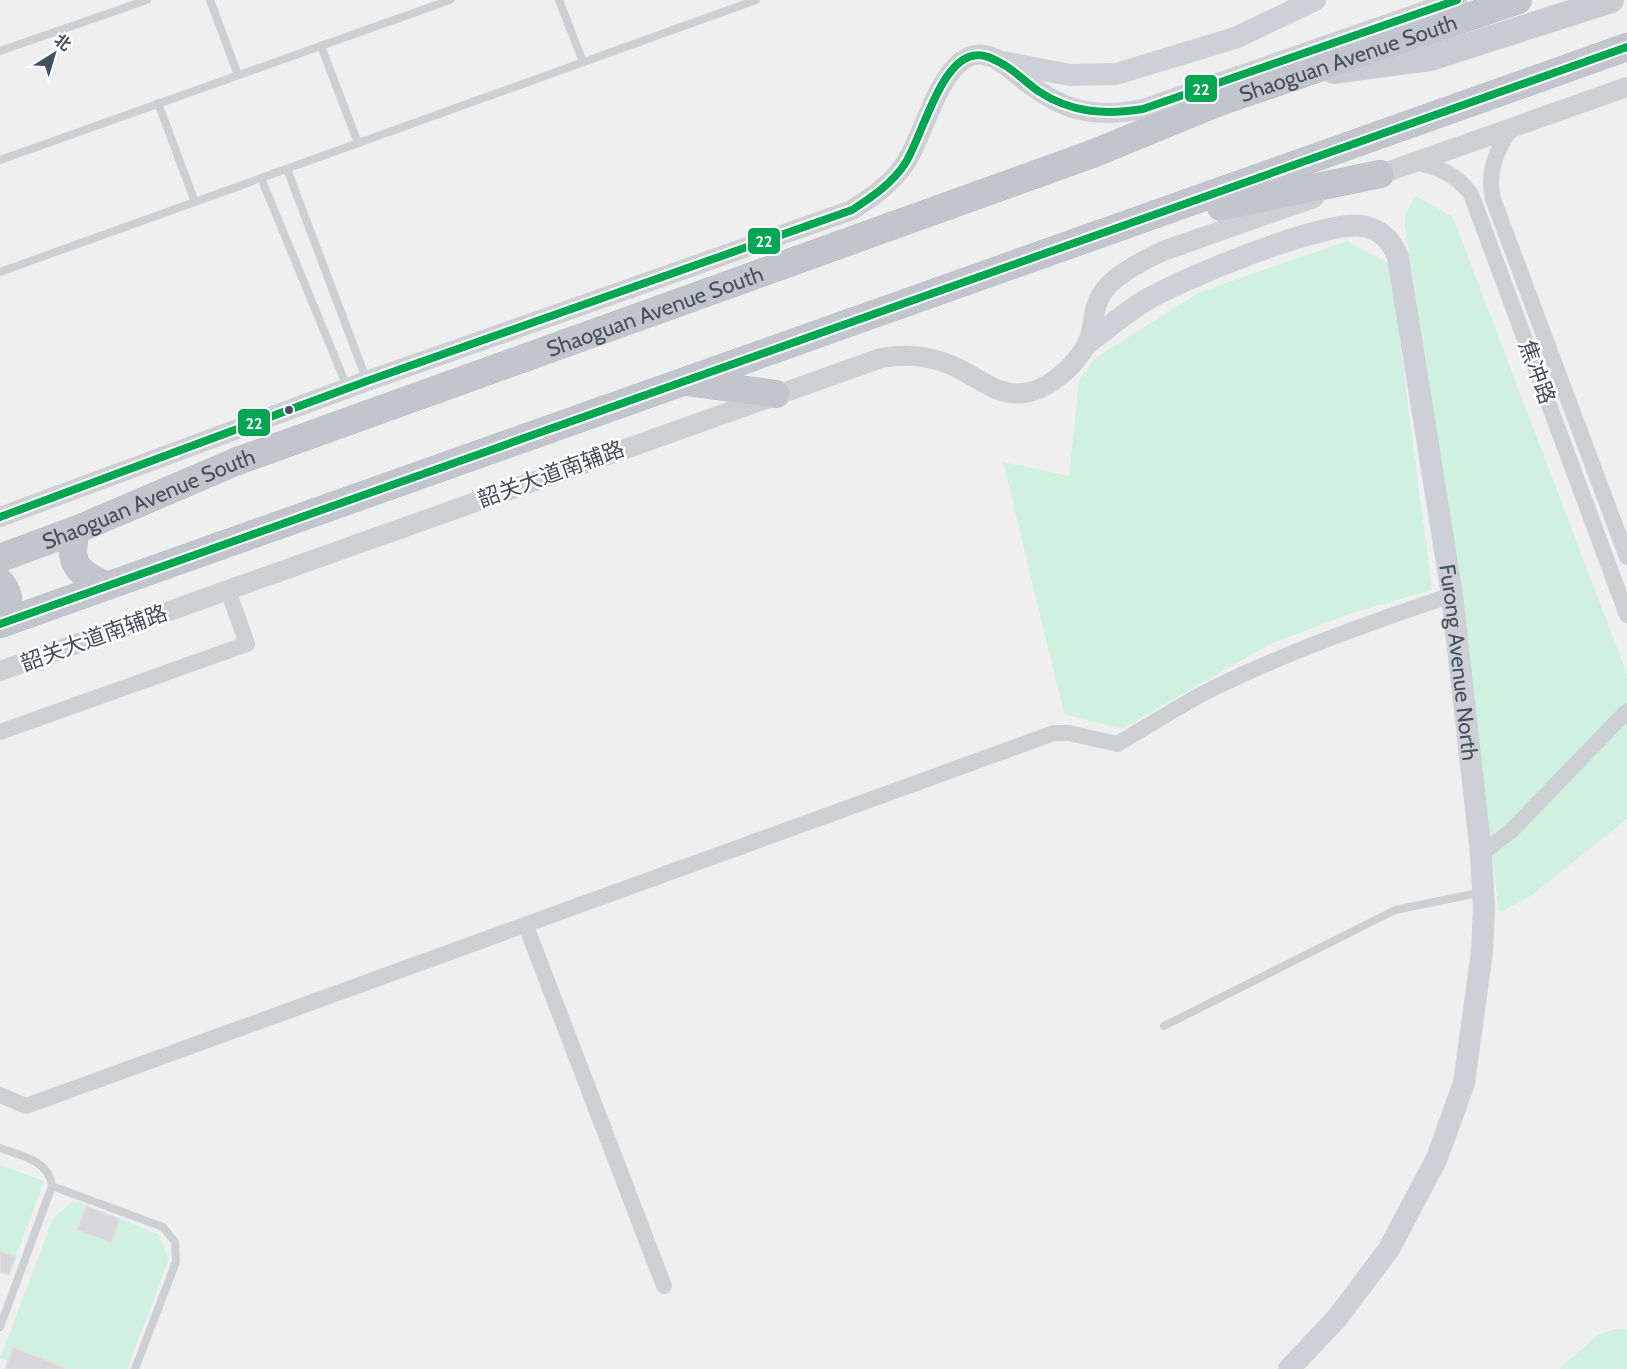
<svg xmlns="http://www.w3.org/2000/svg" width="1627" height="1369" viewBox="0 0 1627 1369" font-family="Cabin,'Noto Sans SC',sans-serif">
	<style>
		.green { fill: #d1f1e0 }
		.building { fill: #d7d7d9; stroke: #e1e1e2; stroke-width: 1.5 }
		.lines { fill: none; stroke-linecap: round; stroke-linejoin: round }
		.trunk-casing { stroke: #b3b8c0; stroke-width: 28 }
		.service { stroke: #cdd0d3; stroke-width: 8 }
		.minor { stroke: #cdd0d3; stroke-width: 16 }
		.tertiary { stroke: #cdd0d3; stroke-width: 20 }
		.secondary { stroke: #cdd0d5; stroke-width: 22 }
		.primary { stroke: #c8cbd0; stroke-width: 26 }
		.trunk { stroke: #c2c6cc; stroke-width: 27 }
		.bus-1-casing { stroke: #fff; stroke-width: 12 }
		.bus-1 { stroke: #00a651; stroke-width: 8 }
		.bus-dot { fill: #44505e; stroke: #fff; stroke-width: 2 }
		.labels { text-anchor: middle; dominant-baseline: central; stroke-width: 5; stroke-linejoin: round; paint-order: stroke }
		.street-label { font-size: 22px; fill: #44505e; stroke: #fff }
		.line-badge { stroke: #fff; stroke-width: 2 }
		.badge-label { font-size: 16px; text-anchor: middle; font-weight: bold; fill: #fff }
	</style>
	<rect width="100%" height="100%" fill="#f0efef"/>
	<g class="green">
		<path d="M1416,196l37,21 174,457v145l-95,76 -33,18 -38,-319 -56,-369 1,-13z"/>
		<path d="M1347,241l43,23 42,326 -80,23 -82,31 -148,85 -58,-15 -61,-252 66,14 10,-96 16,-22 105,-66z"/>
		<path d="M0,1165l44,16 -28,76 -16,-6z"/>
		<path d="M73,1201l13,5 -9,24 34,12 9,-23 38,15 11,25 -42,110h-58l-56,-21 -5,13 -8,-3 53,-139z"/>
		<path d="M1616,1329l11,1v39h-68l40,-35z"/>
	</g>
	<g class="building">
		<path d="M86,1206l34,13 -9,24 -34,-13z"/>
		<path d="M0,1251l16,6 -7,18 -9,-3z"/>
		<path d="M13,1347l53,21v1h-61z"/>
	</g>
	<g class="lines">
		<g class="trunk-casing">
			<g id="trunk">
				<path d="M1221,207l159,-33"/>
				<path d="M687,382l89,12"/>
				<path d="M76,530c-8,34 0,42 31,56"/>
				<path id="s2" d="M0,558l76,-28 159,-68 857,-308 127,-52 299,-102"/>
				<path d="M0,582c12,14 10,24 0,39"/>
				<path d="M0,624l1627,-577"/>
			</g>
		</g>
		<g class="service">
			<path d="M210,0l28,75"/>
			<path d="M559,0l24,62"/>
			<path d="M321,46l37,97"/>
			<path d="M0,51l147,-51"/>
			<path d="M158,103l37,99"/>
			<path d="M0,160l450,-160"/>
			<path d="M287,169l80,212"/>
			<path d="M261,178l87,211"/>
			<path d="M0,272l756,-272"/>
			<path d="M1164,1026l231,-116 88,-18"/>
			<path d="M0,1148c21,8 49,12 52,38l-52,141"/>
			<path d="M52,1186l111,41 12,15 1,20 -41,107"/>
		</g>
		<g class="minor">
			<path d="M1512,128c-16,21 -25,45 -19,71l134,358"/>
			<path d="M1413,162c25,5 42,11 58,32l156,421"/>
			<path d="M0,732l247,-88 -19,-54"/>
			<path d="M1481,854l29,-22 117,-121"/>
			<path d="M526,926l138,360"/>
			<path d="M0,1095l26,11 1028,-373h15l48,11c30,-17 60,-37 91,-53 78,-39 161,-68 244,-96"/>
		</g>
		<g class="tertiary">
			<path d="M1367,179l260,-92"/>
			<path d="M0,517l367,-136 485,-171c20,-13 41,-27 54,-48 23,-34 43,-146 103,-94 44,38 76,53 134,41l314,-109"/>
			<path d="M0,671l881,-313c24,-4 44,-3 67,6 26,9 47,33 76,29 25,-3 51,-27 63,-49 8,-15 4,-35 16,-52 11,-17 43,-33 60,-41l151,-53"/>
		</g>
		<g class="secondary">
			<path d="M1002,62l68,13 46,-1 119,-36 80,-38"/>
			<path id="s1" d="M1088,343c18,-14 36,-29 55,-41 35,-22 181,-82 219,-76 19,3 29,14 36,31l54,338 29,259 3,53 -2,45 -18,131 -27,75 -48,91 -52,69 -48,51"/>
		</g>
		<path class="primary" d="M1333,71l97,-13 181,-58"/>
		<use href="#trunk" class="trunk"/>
		<g class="bus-1-casing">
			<g id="bus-1">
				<path d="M0,517l367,-136 485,-171c20,-13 41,-27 54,-48 16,-26 34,-99 66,-106 13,-3 23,4 34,10 11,7 21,17 32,25 33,22 67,24 105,18l314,-109"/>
				<path d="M0,624l1627,-577"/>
			</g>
		</g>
		<use href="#bus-1" class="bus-1"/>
	</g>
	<circle class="bus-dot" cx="289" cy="410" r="5"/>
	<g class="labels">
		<g class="street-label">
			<text stroke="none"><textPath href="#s2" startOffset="1438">Shaoguan Avenue South</textPath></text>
			<text stroke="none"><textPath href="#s2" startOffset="700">Shaoguan Avenue South</textPath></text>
			<text transform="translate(1537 372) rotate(70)">焦冲路</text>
			<text transform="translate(551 474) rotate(-20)">韶关大道南辅路</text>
			<text stroke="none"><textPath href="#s2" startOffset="160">Shaoguan Avenue South</textPath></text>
			<text transform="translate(94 638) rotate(-20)">韶关大道南辅路</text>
			<text stroke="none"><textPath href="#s1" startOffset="762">Furong Avenue North</textPath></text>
		</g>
	</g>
	<g class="line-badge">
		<rect x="1184" y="74" width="34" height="29" rx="6" fill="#00a651"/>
		<rect x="747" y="227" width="34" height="28" rx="6" fill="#00a651"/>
		<rect x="237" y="408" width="34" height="29" rx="6" fill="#00a651"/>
	</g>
	<g class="badge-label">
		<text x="1201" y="95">22</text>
		<text x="764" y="247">22</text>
		<text x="254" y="429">22</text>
	</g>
	<g transform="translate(54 54) rotate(37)" stroke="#ffffff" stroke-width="4.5" paint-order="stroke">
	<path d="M0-4.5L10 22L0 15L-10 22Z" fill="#44505e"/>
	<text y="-9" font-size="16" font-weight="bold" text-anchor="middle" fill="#44505e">北</text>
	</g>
</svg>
